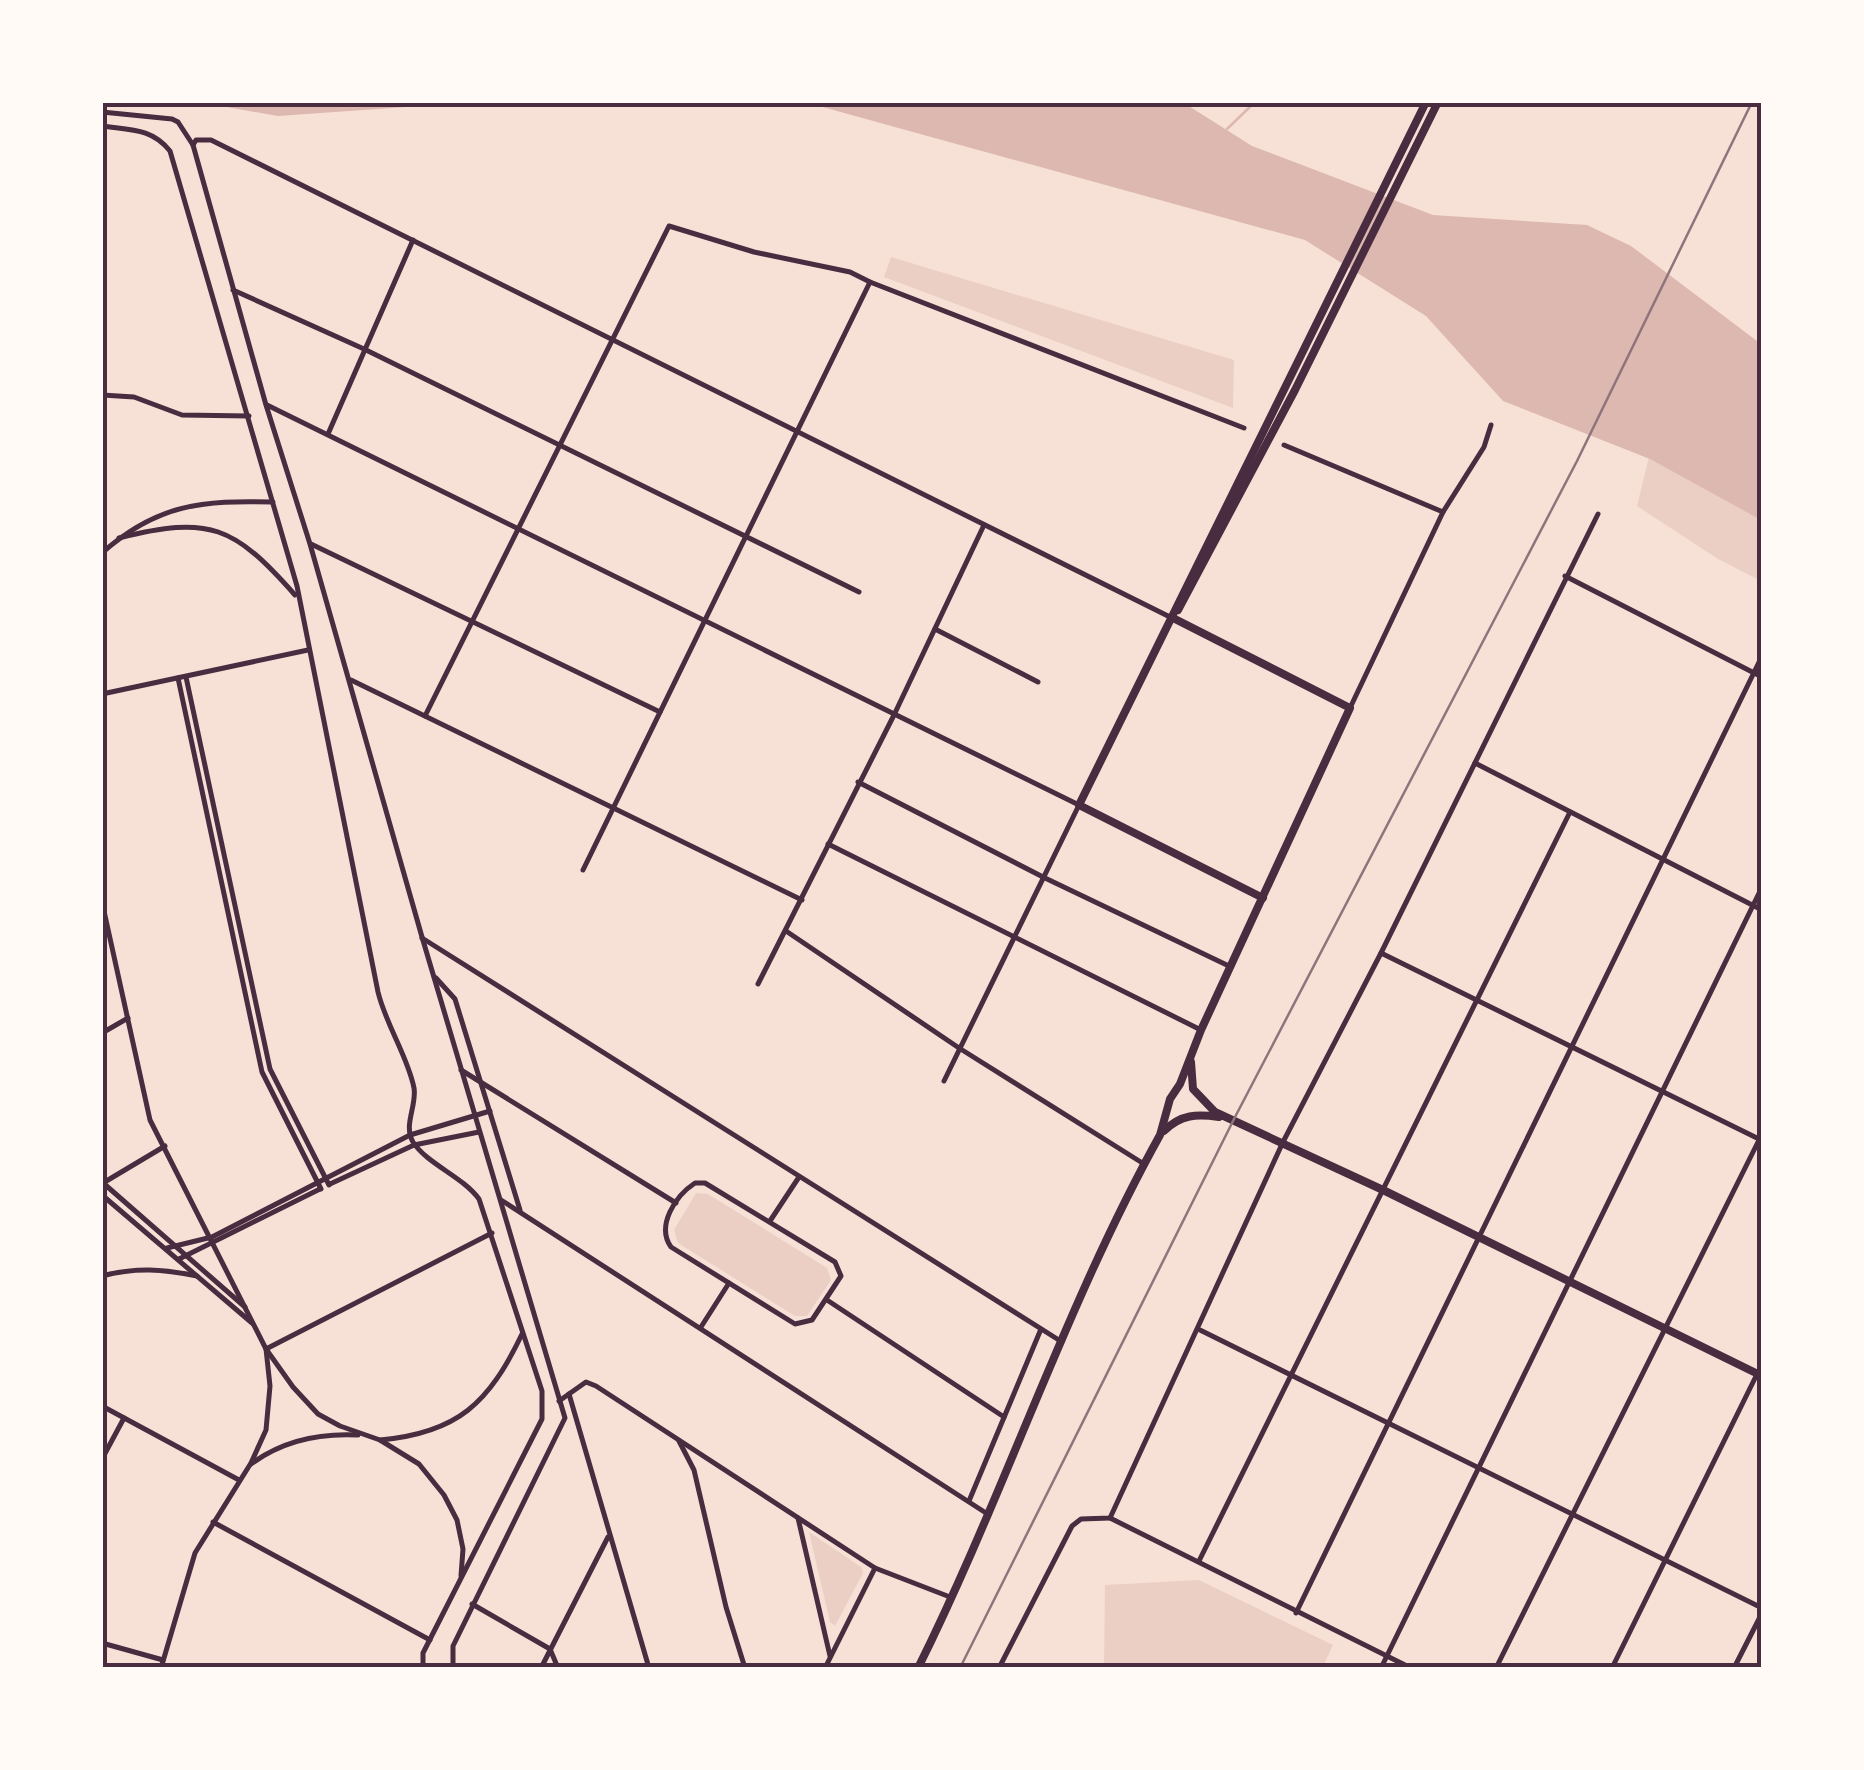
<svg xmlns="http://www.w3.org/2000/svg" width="1864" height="1770" viewBox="0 0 1864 1770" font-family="'Libre Baskerville',serif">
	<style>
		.green { fill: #ebcfc5 }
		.water { fill: #dcb8b0 }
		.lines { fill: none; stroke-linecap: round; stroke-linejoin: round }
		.stream { stroke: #dcb8b0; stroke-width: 2.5 }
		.minor { stroke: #4a2c40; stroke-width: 5 }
		.secondary { stroke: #4a2c40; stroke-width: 8 }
		.rail { stroke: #8f747c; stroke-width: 2.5 }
		.neatline { fill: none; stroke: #4a2c40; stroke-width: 4 }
	</style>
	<rect width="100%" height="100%" fill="#f7e1d7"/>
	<g class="green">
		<path d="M891,257l343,103 -1,48 -349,-131z"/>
		<path d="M1649,457l112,62v62l-43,-22 -81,-53z"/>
		<path d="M696,1193l12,1 119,74 4,12 -24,36h-12l-117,-73 -4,-13z"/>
		<path d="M809,1532l52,35 2,6 -28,53 -5,-4z"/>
		<path d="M1199,1580l134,65 -10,22h-219l1,-82z"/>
	</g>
	<g class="water">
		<path d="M204,103v-1l259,1 -185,13z"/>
		<path d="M808,103h376l68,43 181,69 154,10 44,21 130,98v176l-111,-61 -147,-58 -77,-85 -121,-76z"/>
	</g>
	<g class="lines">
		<path class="stream" d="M1227,129l28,-27"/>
		<g class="minor">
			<path d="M102,112l70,7 6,3 15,23 73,260 44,139 112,393 143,481 -112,228v22"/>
			<path d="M102,126c28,4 50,2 68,25l127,435 81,406c8,33 30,65 36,96 3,18 -11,37 -1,54 14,22 49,34 66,57l63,192v28l-119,234v15"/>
			<path d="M193,145l3,-5h15l959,477"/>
			<path d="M233,290l131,59 495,243"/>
			<path d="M102,395l32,2 48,18 67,1"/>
			<path d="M267,405l812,400 -135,276"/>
			<path d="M328,434l85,-194"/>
			<path d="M1284,445l159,67"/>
			<path d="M119,538c91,-23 115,-12 176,57"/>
			<path d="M311,544l349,168"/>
			<path d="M102,553c55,-49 101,-53 171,-51"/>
			<path d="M1565,576l197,101"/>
			<path d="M935,629l103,53"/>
			<path d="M186,677l84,392 59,116"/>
			<path d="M178,678l84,394 59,117"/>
			<path d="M351,680l451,220"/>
			<path d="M102,694l206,-44"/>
			<path d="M1350,708l93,-196 41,-65 7,-22"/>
			<path d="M425,716l244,-490 85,26 96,20 20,10 374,146"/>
			<path d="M1475,763l287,147"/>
			<path d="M858,782l187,96 186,89"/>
			<path d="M828,844l373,186"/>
			<path d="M583,870l287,-588"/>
			<path d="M102,902l48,218 116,229 27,38 25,27 22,12 40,14 39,24 25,31 13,25 6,29 -2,27"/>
			<path d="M786,931l173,117 185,116"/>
			<path d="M422,938l640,404"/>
			<path d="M1381,953l378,186"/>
			<path d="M436,978l19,21 65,211"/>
			<path d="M758,984l136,-269 90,-190"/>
			<path d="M102,1033l26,-15"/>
			<path d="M461,1070l215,133"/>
			<path d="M102,1182l143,125"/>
			<path d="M103,1183l62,-37"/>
			<path d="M695,1183h10l130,79 6,14 -29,44 -17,4 -124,-77c-15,-21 4,-51 24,-64z"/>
			<path d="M330,1184l84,-39 65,-13"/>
			<path d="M102,1195l150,128"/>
			<path d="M501,1200l485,313"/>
			<path d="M770,1221l29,-44"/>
			<path d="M167,1248l45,-11 198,-102 80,-24"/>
			<path d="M179,1259l141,-70"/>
			<path d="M102,1276c34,-9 61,-7 95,0"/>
			<path d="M827,1300l177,117"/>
			<path d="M701,1327l28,-44"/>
			<path d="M1200,1330l562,278"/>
			<path d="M569,1394l80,274"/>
			<path d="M559,1401l27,-19 10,4 279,182 75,29"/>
			<path d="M102,1406l137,74"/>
			<path d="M380,1440c78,-7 109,-37 142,-106"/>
			<path d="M679,1441l15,29 32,137 19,61"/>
			<path d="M102,1459l22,-41"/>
			<path d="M251,1464c31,-23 69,-31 107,-29"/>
			<path d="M969,1501l72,-172"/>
			<path d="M798,1518l32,138"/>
			<path d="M1110,1518l301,150"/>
			<path d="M213,1522l217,118"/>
			<path d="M1199,1561l371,-749"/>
			<path d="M472,1604l78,45 8,19"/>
			<path d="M1296,1613l466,-957"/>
			<path d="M102,1643l61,17"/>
			<path d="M161,1668l34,-115 56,-90 15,-33 4,-44 -4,-37 226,-116"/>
			<path d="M541,1668l67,-131"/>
			<path d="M825,1668l50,-100"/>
			<path d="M999,1668l73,-142 9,-7 29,-1 173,-376 98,-189 217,-439"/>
			<path d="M1381,1668l381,-781"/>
			<path d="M1496,1668l266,-534"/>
			<path d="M1612,1668l150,-304"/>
			<path d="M1734,1668l28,-55"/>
		</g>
		<g class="secondary">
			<path d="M1757,102l5,3"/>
			<path d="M1178,610l117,-220 143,-288"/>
			<path d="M1263,898l-184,-93 347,-703"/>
			<path d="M1191,1062l2,27 22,23 168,78 379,186"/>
			<path d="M1164,1131c17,-17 33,-17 55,-14"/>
			<path d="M918,1668c87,-175 147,-362 242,-533l10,-36 10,-15 21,-54 149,-322 -177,-90"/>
		</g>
		<path class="rail" d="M960,1668l274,-549 343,-658 175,-359"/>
	</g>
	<rect width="1864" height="1770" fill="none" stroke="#fffaf5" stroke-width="210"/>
	<rect x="105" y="105" width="1654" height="1560" class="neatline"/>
</svg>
